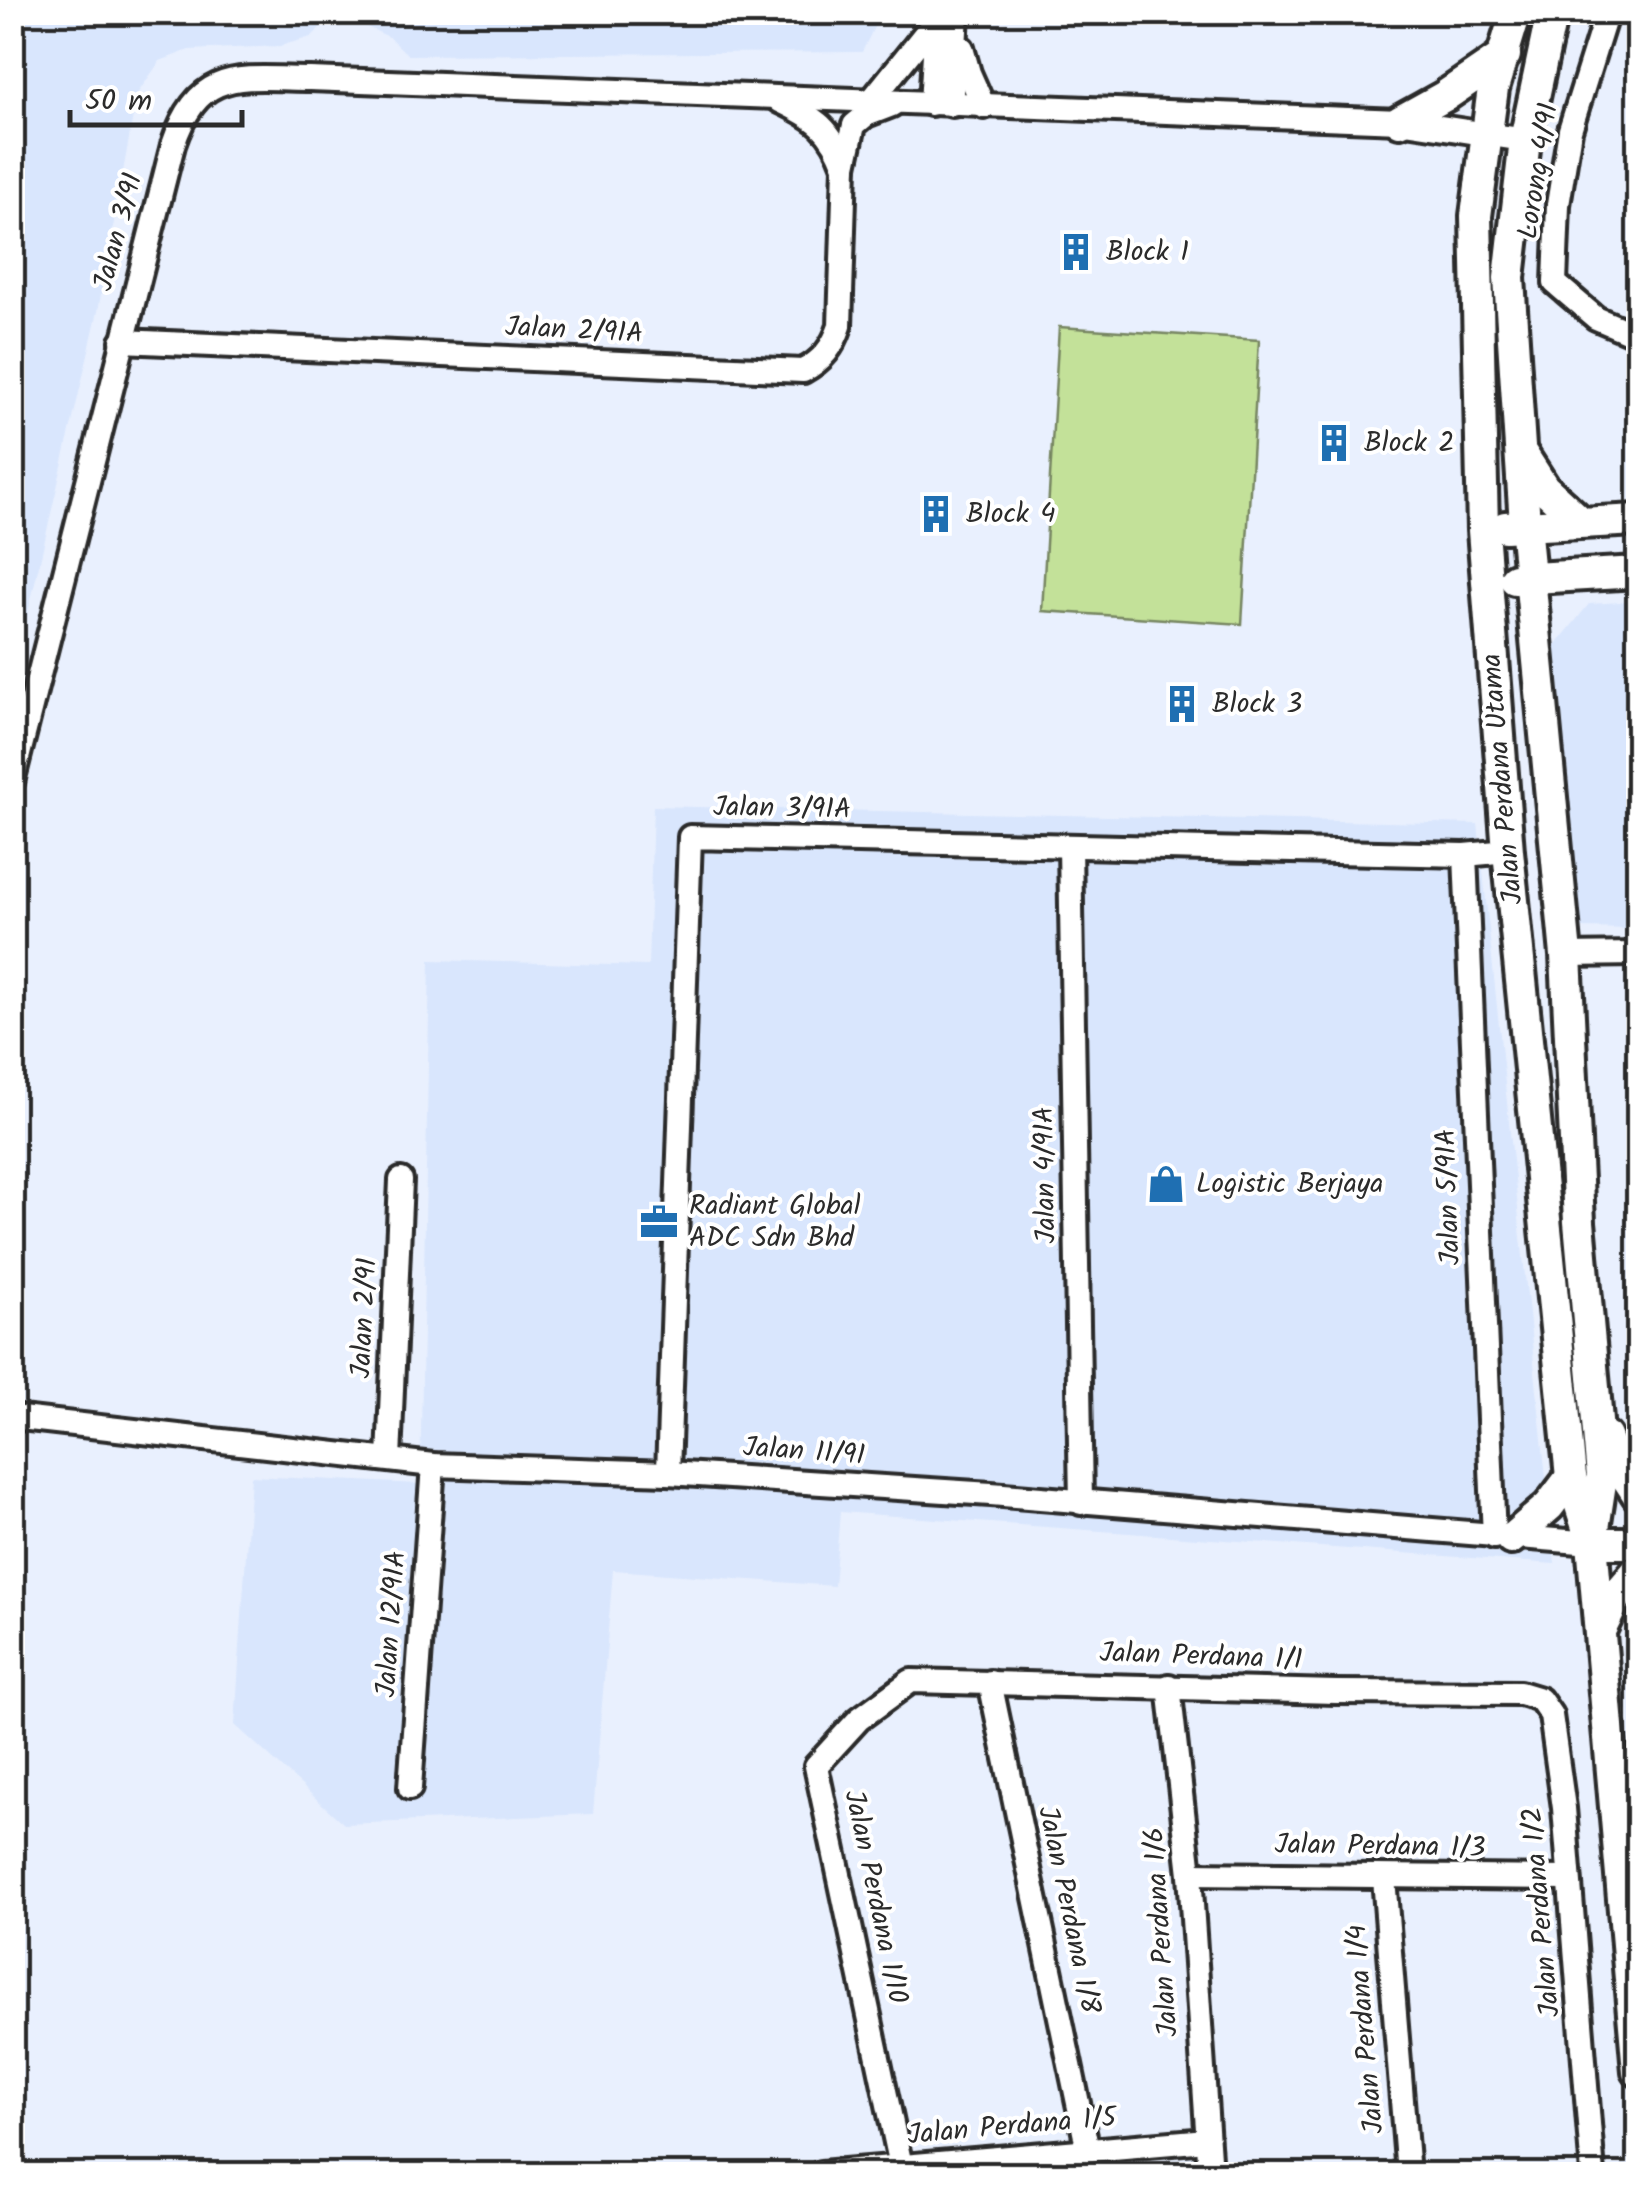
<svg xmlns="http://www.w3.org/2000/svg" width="1651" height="2187" viewBox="0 0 1651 2187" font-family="Kalam,sans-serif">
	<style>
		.built { fill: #d9e6fd }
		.green { fill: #c3e199; stroke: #778662; stroke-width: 2.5 }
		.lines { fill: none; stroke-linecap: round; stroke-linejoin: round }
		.street-casing { stroke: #2b2b2b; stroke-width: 30 }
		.secondary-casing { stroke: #2b2b2b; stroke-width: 38 }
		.street { stroke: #fff; stroke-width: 22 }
		.secondary { stroke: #fff; stroke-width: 30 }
		.labels { text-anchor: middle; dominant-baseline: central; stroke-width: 8; stroke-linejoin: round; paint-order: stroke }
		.street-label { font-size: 28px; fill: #2b2b2b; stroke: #fff }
		.poi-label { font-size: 28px; fill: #2b2b2b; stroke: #fff; text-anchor: start }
	</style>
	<rect width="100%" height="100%" fill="#e9f0fe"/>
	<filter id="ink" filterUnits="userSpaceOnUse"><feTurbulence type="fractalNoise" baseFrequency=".01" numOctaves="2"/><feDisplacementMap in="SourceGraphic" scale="20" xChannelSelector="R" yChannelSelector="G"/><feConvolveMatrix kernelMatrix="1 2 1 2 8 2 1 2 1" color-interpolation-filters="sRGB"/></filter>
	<g filter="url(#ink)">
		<g class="built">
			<path d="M13,12h868v1l-19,39 -454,3 -19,-18 -33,-15 -25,-4 -20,19 -31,9 -91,4 -29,11 -23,33 -39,217 -85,366z"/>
			<path d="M1638,601v328l-61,-1 -22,-282 34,-42z"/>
			<path d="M653,806l825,18 77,740 -715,-52 -6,74 -221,-16 -20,244 -249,10 -109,-99 16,-249 169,8 10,-524 218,6z"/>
		</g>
		<path class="green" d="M1059,327l200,13 -17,284 -200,-13z"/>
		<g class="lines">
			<g class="street-casing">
				<g id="street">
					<path d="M1607,12l-37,118 -12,75 -3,78 41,35 42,18"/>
					<path d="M962,48l7,25 15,34"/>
					<path d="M780,101c36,17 51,27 65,65"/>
					<path d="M871,101l65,-81"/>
					<path d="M931,104l5,-83"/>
					<path d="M952,105l5,-93"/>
					<path d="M122,341l681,30c20,-11 30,-24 37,-45l5,-160 9,-41 12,-10 26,-10"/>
					<path d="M12,782l161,-637c26,-78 66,-67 137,-66l1090,42 125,19"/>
					<path d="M1070,846l11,657"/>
					<path d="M1465,855l29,682"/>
					<path d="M1566,955l72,-1"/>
					<path d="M12,1417l421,48 235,8 323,21 601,49"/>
					<path d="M389,1459l12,-279"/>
					<path d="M668,1473l22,-636 775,18 43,-4"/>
					<path d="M990,1682l98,469"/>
					<path d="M1169,1686l21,188 20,300"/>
					<path d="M410,1788l23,-323"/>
					<path d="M1190,1874l379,4"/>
					<path d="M1384,1878l24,296"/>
					<path d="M901,2166l-85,-400 43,-47 52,-38 425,11 184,1 20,6 11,16 13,93 29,366"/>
					<path d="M821,2173l386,-33"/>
				</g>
			</g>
			<g class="secondary-casing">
				<g id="secondary">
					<path d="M1516,12l-23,76 -17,128 7,314 25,321 63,626 21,66 46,528"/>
					<path d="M1552,12l-27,128 -16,138 16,246 41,431 13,267 23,254 -9,59"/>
					<path d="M1400,121l45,-25 60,-41"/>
					<path d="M1521,452l23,36 37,34"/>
					<path d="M1505,527l133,-7"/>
					<path d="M1515,579l123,-7"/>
					<path d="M1606,1437l9,23 23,35"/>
					<path d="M1511,1539l38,-33 22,-29"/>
					<path d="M1592,1543h46"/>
					<path d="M1601,1629l18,-37 19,-22"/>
				</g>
			</g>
			<use href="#street" class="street"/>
			<use href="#secondary" class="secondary"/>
		</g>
	</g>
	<defs>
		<g id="building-bare" transform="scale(3)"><path d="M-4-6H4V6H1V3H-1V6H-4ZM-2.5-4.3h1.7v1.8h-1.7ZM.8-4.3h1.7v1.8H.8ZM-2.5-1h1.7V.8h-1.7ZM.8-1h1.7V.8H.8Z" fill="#1f6fb2" stroke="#fff" stroke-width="2.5" paint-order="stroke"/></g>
		<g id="shop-bare" transform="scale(3)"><path d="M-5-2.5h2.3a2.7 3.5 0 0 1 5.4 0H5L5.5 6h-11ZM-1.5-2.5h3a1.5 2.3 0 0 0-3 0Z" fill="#1f6fb2" stroke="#fff" stroke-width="2.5" paint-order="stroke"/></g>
		<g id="office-bare" transform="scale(3)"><path d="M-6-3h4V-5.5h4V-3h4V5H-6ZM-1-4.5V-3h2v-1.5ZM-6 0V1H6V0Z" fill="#1f6fb2" stroke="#fff" stroke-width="2.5" paint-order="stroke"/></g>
	</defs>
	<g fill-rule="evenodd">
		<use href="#building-bare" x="1076" y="252"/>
		<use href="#building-bare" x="1334" y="443"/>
		<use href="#building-bare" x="936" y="514"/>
		<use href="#building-bare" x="1182" y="704"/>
		<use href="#shop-bare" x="1166" y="1184"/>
		<use href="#office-bare" x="659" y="1222"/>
	</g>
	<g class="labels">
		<g class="street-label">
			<text transform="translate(1539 171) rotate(-81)">Lorong 4/91</text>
			<text transform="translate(119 232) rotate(-75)">Jalan 3/91</text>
			<text transform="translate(574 331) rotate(3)">Jalan 2/91A</text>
			<text transform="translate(1503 779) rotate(-95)">Jalan Perdana Utama</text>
			<text transform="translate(782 809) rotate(1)">Jalan 3/91A</text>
			<text transform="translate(1046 1175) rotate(-91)">Jalan 4/91A</text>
			<text transform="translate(1449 1197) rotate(-92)">Jalan 5/91A</text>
			<text transform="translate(365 1318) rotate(-87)">Jalan 2/91</text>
			<text transform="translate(804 1452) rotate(4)">Jalan 11/91</text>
			<text transform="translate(392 1624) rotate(-86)">Jalan 12/91A</text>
			<text transform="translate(1201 1657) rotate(2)">Jalan Perdana 1/1</text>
			<text transform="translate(1380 1847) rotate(1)">Jalan Perdana 1/3</text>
			<text transform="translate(875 1897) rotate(78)">Jalan Perdana 1/10</text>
			<text transform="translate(1068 1910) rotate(78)">Jalan Perdana 1/8</text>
			<text transform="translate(1542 1912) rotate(-95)">Jalan Perdana 1/2</text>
			<text transform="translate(1162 1932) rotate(-94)">Jalan Perdana 1/6</text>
			<text transform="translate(1366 2029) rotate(-95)">Jalan Perdana 1/4</text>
			<text transform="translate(1012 2127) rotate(-5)">Jalan Perdana 1/5</text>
		</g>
		<g class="poi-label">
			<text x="1106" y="252">Block 1</text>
			<text x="1364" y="443">Block 2</text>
			<text x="966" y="514">Block 4</text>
			<text x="1212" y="704">Block 3</text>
			<text x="1196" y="1184">Logistic Berjaya</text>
			<text x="689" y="1206">Radiant Global<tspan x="689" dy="32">ADC Sdn Bhd</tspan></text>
		</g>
	</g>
	<rect width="1651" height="2187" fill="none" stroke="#fff" stroke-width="50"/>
	<rect x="25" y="25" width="1601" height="2137" fill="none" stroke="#2b2b2b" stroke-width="4" filter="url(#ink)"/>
	<path d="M70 110v15h172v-15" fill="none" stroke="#2b2b2b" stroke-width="5"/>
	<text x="85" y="110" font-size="30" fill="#2b2b2b" stroke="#ffffff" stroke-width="8" paint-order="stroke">50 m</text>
</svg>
